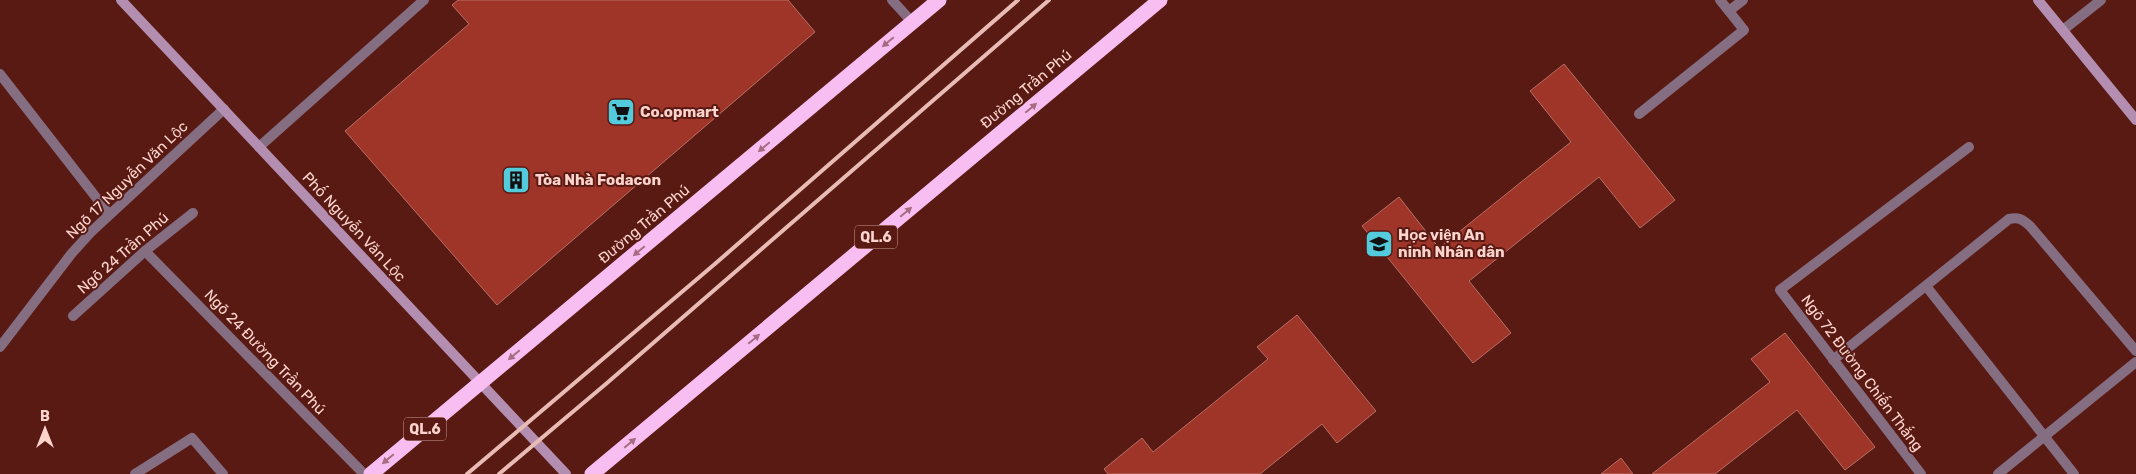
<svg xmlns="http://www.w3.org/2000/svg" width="2136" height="474" viewBox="0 0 2136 474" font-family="Rubik,sans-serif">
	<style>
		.building { fill: #9f3428; stroke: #b87064 }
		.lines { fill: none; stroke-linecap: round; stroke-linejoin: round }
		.lane { stroke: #856d82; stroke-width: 10 }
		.street { stroke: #856d82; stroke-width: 10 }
		.secondary { stroke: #b38eb0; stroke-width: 10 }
		.highway { stroke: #f8bef2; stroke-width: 15 }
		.rail { stroke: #e8bcb5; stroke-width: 4 }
		.oneway { fill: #a86c82 }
		.labels { text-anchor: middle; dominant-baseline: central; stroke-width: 4; stroke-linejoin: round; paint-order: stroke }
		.shield { fill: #581a13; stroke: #cc9c95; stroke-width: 1 }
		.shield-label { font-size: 14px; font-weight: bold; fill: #fdd4cd }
		.street-label { font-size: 15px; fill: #fdd4cd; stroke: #581a13 }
		.poi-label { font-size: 15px; font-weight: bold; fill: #fdd4cd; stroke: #581a13; text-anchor: start }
	</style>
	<rect width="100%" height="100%" fill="#581a13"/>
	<g class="building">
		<path d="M458,0h330l27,32 -318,273 -152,-174 124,-107 -17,-19z"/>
		<path d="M1564,64l111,136 -35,28 -41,-51 -130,104 42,52 -38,30 -111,-137 37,-29 40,51 132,-106 -41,-51z"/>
		<path d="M1297,315l79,96 -39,32 -15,-19 -62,50h-152l-4,-5 38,-31 11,14 115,-93 -11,-12z"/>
		<path d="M1785,333l90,114 -30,23 -48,-60 -82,64h-63l118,-92 -19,-23z"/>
		<path d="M1621,458l12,16h-32z"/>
	</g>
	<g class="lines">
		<g class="lane">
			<path d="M1729,11l14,-11"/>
			<path d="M2063,30l38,-30"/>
			<path d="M0,74l109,140"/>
			<path d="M1639,114l105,-84 -24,-30"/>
			<path d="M145,251l219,223"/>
			<path d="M1926,286l148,188"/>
			<path d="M73,316l72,-65 48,-38"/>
			<path d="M0,347l72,-94 20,-22 132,-122"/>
			<path d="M1833,360l176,-141c10,-2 13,0 21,7l106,125"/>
			<path d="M135,474l57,-36 31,36"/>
			<path d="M1921,474l-141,-184 189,-143"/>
			<path d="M1998,474l138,-112"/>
		</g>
		<g class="street">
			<path d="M892,0l20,22"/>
			<path d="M259,147l165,-147"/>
		</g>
		<g class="secondary">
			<path d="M121,0l445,474"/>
			<path d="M2038,0l98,120"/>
		</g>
		<g class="highway">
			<path d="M371,474l568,-474"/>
			<path d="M592,474l568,-474"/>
		</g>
		<g class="rail">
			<path d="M467,474l249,-211 302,-263"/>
			<path d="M499,474l108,-91 442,-383"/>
		</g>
	</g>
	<defs><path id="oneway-solid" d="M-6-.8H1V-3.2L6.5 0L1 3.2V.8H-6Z" transform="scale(1.25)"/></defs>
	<g class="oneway">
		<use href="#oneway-solid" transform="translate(888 42) rotate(140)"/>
		<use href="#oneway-solid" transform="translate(1031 108) rotate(-40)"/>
		<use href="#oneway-solid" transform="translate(764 147) rotate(140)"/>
		<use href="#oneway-solid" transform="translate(906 212) rotate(-40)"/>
		<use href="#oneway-solid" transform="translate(639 251) rotate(140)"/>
		<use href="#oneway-solid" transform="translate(754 339) rotate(-40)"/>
		<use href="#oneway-solid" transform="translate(514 355) rotate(140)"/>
		<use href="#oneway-solid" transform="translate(630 443) rotate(-40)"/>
		<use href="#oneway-solid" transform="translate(388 459) rotate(140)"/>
	</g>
	<defs>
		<g id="supermarket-square" transform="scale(1.4375)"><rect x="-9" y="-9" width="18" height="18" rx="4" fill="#54cadd" stroke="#581a13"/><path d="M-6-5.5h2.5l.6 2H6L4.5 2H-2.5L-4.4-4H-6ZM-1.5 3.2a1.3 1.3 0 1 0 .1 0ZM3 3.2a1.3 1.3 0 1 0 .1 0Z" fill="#111"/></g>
		<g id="building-square" transform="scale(1.4375)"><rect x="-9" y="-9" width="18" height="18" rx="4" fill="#54cadd" stroke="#581a13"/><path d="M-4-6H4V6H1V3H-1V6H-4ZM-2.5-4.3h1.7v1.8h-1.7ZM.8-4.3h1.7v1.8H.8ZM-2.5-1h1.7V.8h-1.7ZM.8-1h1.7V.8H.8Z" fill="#111"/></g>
		<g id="university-square" transform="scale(1.4375)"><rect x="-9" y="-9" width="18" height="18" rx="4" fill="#54cadd" stroke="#581a13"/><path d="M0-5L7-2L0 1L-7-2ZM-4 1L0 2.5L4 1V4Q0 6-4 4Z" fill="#111"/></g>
	</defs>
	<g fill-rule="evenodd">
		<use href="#supermarket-square" x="621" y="112"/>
		<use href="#building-square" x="516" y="180"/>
		<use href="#university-square" x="1379" y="244"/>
	</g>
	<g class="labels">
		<g class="shield">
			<rect x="855" y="225.5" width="42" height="23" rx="4"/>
			<rect x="404" y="417.5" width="42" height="23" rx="4"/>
		</g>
		<g class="shield-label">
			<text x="876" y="237">QL.6</text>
			<text x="425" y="429">QL.6</text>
		</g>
		<g class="street-label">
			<text transform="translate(1026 89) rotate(-40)">Đường Trần Phú</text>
			<text transform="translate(127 180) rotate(-44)">Ngõ 17 Nguyễn Văn Lộc</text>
			<text transform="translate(644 224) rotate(-40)">Đường Trần Phú</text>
			<text transform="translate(354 227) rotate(47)">Phố Nguyễn Văn Lộc</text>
			<text transform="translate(123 253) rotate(-41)">Ngõ 24 Trần Phú</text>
			<text transform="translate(265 352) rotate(46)">Ngõ 24 Đường Trần Phú</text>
			<text transform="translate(1862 373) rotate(53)">Ngõ 72 Đường Chiến Thắng</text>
		</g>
		<g class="poi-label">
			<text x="640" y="112">Co.opmart</text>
			<text x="535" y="180">Tòa Nhà Fodacon</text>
			<text x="1398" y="235">Học viện An<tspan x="1398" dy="17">ninh Nhân dân</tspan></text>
		</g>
	</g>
	<g transform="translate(45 429)" stroke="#581a13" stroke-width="4" paint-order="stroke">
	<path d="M0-4L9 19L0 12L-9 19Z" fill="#fdd4cd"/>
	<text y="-8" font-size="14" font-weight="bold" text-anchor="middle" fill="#fdd4cd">B</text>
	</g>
</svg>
